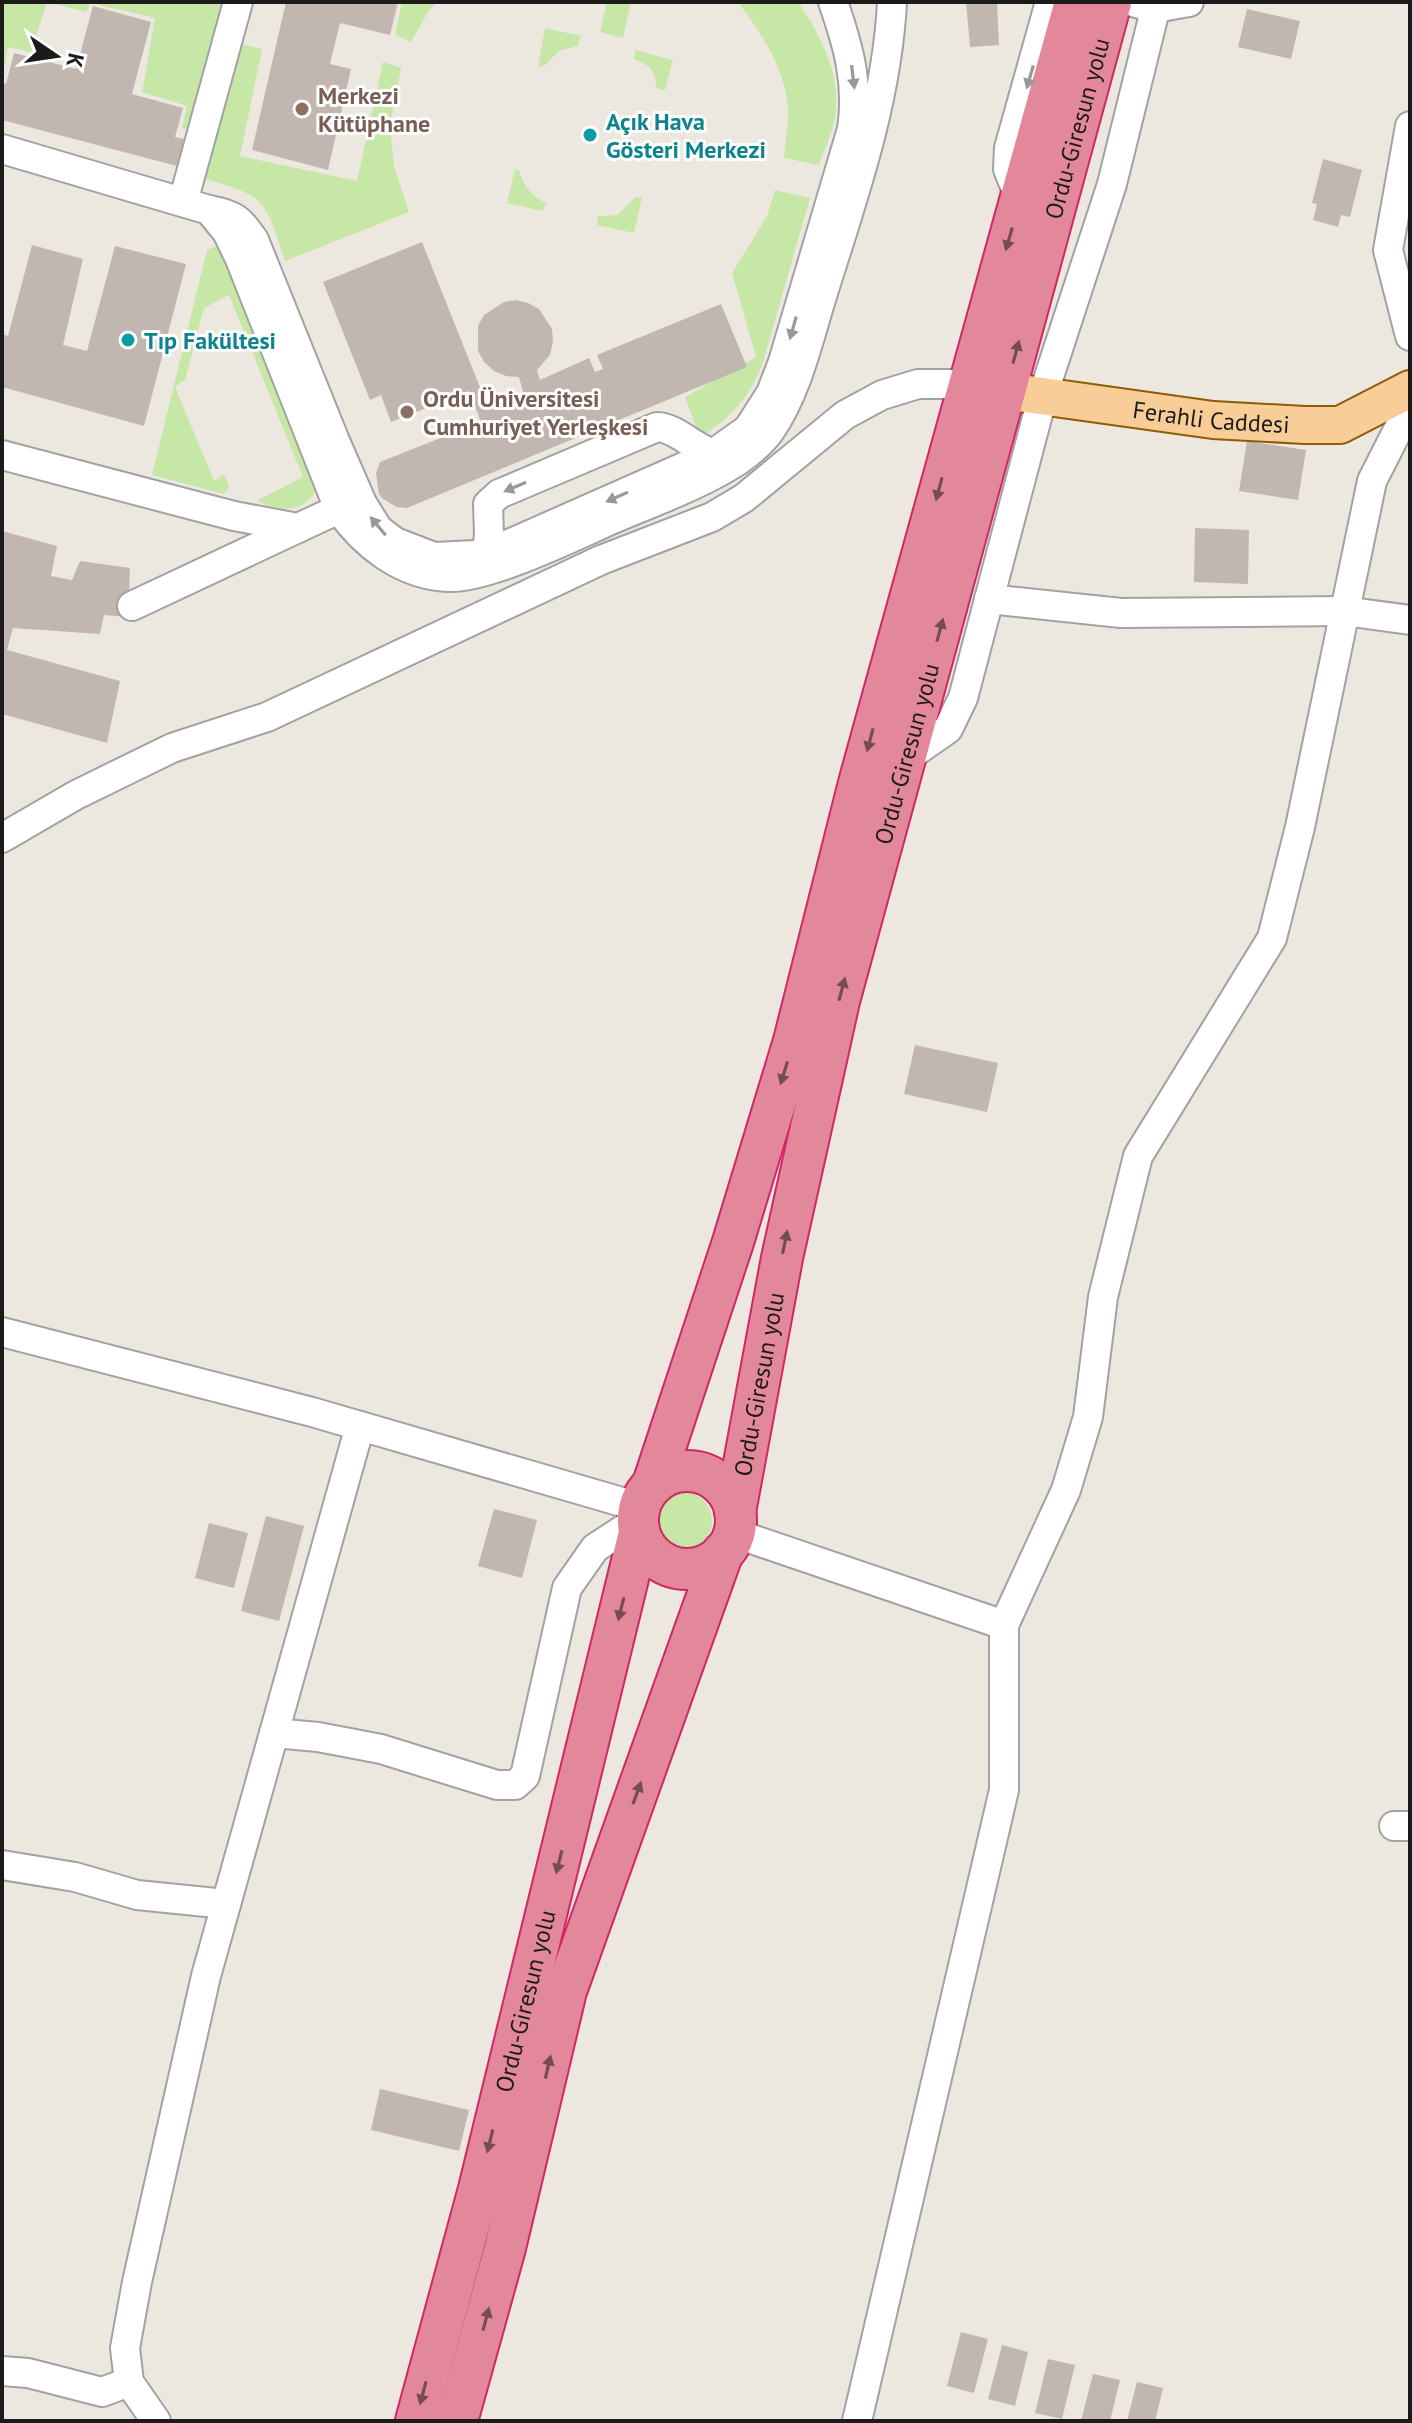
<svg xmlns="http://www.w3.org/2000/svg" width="1412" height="2423" viewBox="0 0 1412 2423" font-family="'PT Sans',sans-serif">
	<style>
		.grass { fill: #c7e7a6 }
		.building { fill: #c1b7b0 }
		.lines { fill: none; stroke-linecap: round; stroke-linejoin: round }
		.minor-casing { stroke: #a2a2a2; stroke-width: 32 }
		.major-casing { stroke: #8e5c03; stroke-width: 40 }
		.highway-casing { stroke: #d12766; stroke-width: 44 }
		.minor { stroke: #fff; stroke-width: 28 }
		.major { stroke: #f9cd98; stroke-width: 36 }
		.highway { stroke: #e3889b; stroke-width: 40 }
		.oneway { fill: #989898 }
		.oneway2 { fill: #754c55 }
		.education-dot { fill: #8d6e63; stroke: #fff; stroke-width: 3 }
		.culture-dot { fill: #0f9aa8; stroke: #fff; stroke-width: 3 }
		.labels { text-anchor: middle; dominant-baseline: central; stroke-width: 6; stroke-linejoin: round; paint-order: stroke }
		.education-label { font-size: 24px; font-weight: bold; fill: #785e54; stroke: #fff; text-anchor: start }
		.culture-label { font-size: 24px; font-weight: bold; fill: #0d838f; stroke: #fff; text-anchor: start }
		.street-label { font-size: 24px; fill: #1b1b1b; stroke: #fff }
	</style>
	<rect width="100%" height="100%" fill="#ece8e0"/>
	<g class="grass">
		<path d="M2,2h225l-33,131 -12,-5 5,-22 -45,-14 13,-74 -65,-15 -4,9 -39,-10 -16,50 -23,-5 -5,27z"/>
		<path d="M402,2h35l-9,10 -17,30 -16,-7z"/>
		<path d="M607,2h24l-8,36 -23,-6z"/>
		<path d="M738,2h60c23,34 44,73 37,116 -3,16 -11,32 -16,47l-35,-7c1,-16 5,-34 4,-50 -3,-40 -27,-75 -50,-106z"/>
		<path d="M545,28l36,8 -3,10 -19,5 -15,15 -6,1z"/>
		<path d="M237,43l25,6 -22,107 117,25 26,-119 18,6 -11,58 4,40 15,46 -124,49c-20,-62 -19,-65 -83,-83z"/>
		<path d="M635,50l38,10 -8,30 -9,-2c0,-17 -6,-23 -22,-29z"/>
		<path d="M515,169l4,1c5,16 12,26 27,33l-3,8 -36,-8z"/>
		<path d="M775,190l35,8 -46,161c-12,37 -33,58 -64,79l-15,-41 71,-40 -24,-84 35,-57z"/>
		<path d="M635,197l7,1 -8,35 -37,-8 1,-9 20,-1z"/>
		<path d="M221,244l97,241c-8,20 -21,27 -42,22 -8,-1 -12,-2 -18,-7l45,-23 -74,-182 -25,13 -19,72 -10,7 39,94 10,-7 5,13 -5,7 -72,-19 55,-225z"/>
		<circle cx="683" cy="1521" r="29"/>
	</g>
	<g class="building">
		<path d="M286,2h112l-8,33 -50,-12 -10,41 21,5 -23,101 -76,-20z"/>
		<path d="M966,2h31l2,43 -29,2z"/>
		<path d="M93,6l58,16 -19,72 51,14 -8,29 9,2 -7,27 -175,-46v-37l4,1 8,-31 62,16z"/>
		<path d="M1247,9l53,12 -9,38 -53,-12z"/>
		<path d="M1323,159l39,11 -12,47 -9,-2 -3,12 -25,-7 4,-16 -5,-1z"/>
		<path d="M422,242l65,163 36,-13 -4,-15 -13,-1 -12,-5 -10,-9 -6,-11v-25l6,-11 20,-13 12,-2 12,3 11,6 13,20 1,13 -3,13 -13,15 3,10 49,-22 6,14 8,-3 -6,-14 124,-51 26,63 -340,141 -10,-1 -14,-8 -4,-5 -3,-21 4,-11 101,-40 -12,-31 -78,31 -10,-27 -11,5 -47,-118z"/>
		<path d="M32,245l51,14 -20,86 24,6 28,-105 71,18 -42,162 -142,-39v-53l6,2z"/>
		<path d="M1247,441l59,9 -8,50 -59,-9z"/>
		<path d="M1195,528l54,2 -1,54 -54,-2z"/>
		<path d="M2,531l55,15 -6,30 21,4 8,-19 50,7 -2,49 -24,-2 -4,19 -87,-6 -6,22 113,31 -13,62 -105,-29z"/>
		<path d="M915,1045l83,18 -11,49 -83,-18z"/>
		<path d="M494,1509l43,11 -15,58 -44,-12z"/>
		<path d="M266,1516l38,10 -25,95 -38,-10z"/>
		<path d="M209,1523l39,10 -14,55 -39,-10z"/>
		<path d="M380,2089l89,21 -10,41 -88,-21z"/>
		<path d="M961,2332l27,7 -14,54 -27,-7z"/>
		<path d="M1002,2345l26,7 -13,54 -27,-7z"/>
		<path d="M1048,2359l27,6 -13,54 -27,-6z"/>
		<path d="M1093,2374l27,6 -10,41h-29z"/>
		<path d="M1137,2382l26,6 -8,33h-28z"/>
	</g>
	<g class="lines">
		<g class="minor-casing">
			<g id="minor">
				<path d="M833,2c15,43 26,81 19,127l-69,233 -12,31 -23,36 -35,25 -204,90 -34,11 -41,2 -39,-15 -17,-13 -16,-26 -27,-62 -81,-201c-15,-21 -18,-25 -45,-30l18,22 13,27 99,250c25,36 63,66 109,68 40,2 126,-41 165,-58 42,-18 88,-34 126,-59 11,-8 23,-18 31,-29 27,-39 38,-90 52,-135 30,-96 65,-193 70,-294"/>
				<path d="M1133,2l22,6 34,-6"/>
				<path d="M1410,126l-22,124 22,86"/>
				<path d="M2,149l207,61"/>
				<path d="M1020,199l-12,-30 1,-21 41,-146"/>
				<path d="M183,202l55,-200"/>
				<path d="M2,455l232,61 64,12 41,-19"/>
				<path d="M487,551l2,-16 -1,-31 11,-10 158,-67c18,0 37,21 56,27"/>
				<path d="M989,599l132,14 223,-2 66,9"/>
				<path d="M132,606l166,-78"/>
				<path d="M905,759l43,-30 15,-31 80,-303 69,-211 45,-182"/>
				<path d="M2,838l74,-43 96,-47 95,-31 334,-157 111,-43 32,-19 101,-83 37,-20 36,-11h50"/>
				<path d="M2,1332l310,80 327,95"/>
				<path d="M734,1533l270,92"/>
				<path d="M274,1733l44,4 63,12 116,36h18l10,-9 42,-188 28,-40 43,-28"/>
				<path d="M1394,1826h16"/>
				<path d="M2,1865l73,12 62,18 89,9"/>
				<path d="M2,2371l26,2 74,19 27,-10"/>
				<path d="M156,2421l-27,-39 -4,-34 12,-66 69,-306 154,-550"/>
				<path d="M857,2421l147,-631v-165l62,-135 22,-73 15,-120 35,-141 134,-218 28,-111 72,-346 38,-75"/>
			</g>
		</g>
		<g class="major-casing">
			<g id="major">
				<path id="s1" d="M1005,391l208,29 92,5h35l70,-36"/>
			</g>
		</g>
		<g class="highway-casing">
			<g id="highway">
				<circle cx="687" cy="1520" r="49"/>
				<path d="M653,1484l80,-242 61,-201 65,-258 216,-781"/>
				<path id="s2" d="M735,1512l47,-254 57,-257 272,-999"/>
				<path id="s3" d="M416,2421l63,-232 160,-656"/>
				<path d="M457,2421l48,-173 61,-257 157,-439"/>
			</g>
		</g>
		<use href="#minor" class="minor"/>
		<use href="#major" class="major"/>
		<use href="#highway" class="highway"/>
	</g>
	<defs><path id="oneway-solid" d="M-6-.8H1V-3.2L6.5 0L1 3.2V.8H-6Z" transform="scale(2)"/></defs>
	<g class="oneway">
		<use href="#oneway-solid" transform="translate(853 77) rotate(83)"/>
		<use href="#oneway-solid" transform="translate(1030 77) rotate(106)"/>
		<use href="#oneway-solid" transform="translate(793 328) rotate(106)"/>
		<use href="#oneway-solid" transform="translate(515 487) rotate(157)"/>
		<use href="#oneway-solid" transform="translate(617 497) rotate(156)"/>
		<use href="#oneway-solid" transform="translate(378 526) rotate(-130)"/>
	</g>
	<g class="oneway2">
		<use href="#oneway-solid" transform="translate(1009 239) rotate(106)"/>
		<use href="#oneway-solid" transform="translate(1016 352) rotate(-75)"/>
		<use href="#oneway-solid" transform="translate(939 489) rotate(105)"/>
		<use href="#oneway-solid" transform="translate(940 630) rotate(-75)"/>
		<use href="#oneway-solid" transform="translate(870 740) rotate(105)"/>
		<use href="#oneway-solid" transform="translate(842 989) rotate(-75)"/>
		<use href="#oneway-solid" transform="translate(784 1073) rotate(107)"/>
		<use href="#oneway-solid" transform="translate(785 1242) rotate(-78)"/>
		<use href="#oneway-solid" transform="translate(621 1609) rotate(104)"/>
		<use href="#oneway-solid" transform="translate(637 1793) rotate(-70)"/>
		<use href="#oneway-solid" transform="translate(559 1862) rotate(104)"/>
		<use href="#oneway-solid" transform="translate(548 2067) rotate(-77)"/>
		<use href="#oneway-solid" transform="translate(490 2141) rotate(104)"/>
		<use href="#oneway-solid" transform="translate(486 2319) rotate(-75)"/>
		<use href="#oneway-solid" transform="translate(423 2393) rotate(105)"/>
	</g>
	<g class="education-dot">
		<circle cx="302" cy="109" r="8"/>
		<circle cx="407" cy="412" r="8"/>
	</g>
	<g class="culture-dot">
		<circle cx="590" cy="135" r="8"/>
		<circle cx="128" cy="340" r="8"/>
	</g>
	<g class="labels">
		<g class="education-label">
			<text x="318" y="95">Merkezi<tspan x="318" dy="28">Kütüphane</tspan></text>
			<text x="423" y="398">Ordu Üniversitesi<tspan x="423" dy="28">Cumhuriyet Yerleşkesi</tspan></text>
		</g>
		<g class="culture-label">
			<text x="606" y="121">Açık Hava<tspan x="606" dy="28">Gösteri Merkezi</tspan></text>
			<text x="144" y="340">Tıp Fakültesi</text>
		</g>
		<g class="street-label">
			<text stroke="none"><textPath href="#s2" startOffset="1426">Ordu-Giresun yolu</textPath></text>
			<text stroke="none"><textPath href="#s1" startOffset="208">Ferahli Caddesi</textPath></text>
			<text stroke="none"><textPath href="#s2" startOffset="778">Ordu-Giresun yolu</textPath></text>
			<text stroke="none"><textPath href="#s2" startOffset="130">Ordu-Giresun yolu</textPath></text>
			<text stroke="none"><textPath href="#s3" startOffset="434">Ordu-Giresun yolu</textPath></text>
		</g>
	</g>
	<rect width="1412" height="2423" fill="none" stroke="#1b1b1b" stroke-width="8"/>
	<g transform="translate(56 56) rotate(103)" stroke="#ffffff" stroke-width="6" paint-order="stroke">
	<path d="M0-6L14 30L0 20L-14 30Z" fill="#1b1b1b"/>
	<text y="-12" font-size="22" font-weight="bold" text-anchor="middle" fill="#1b1b1b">K</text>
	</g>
</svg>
